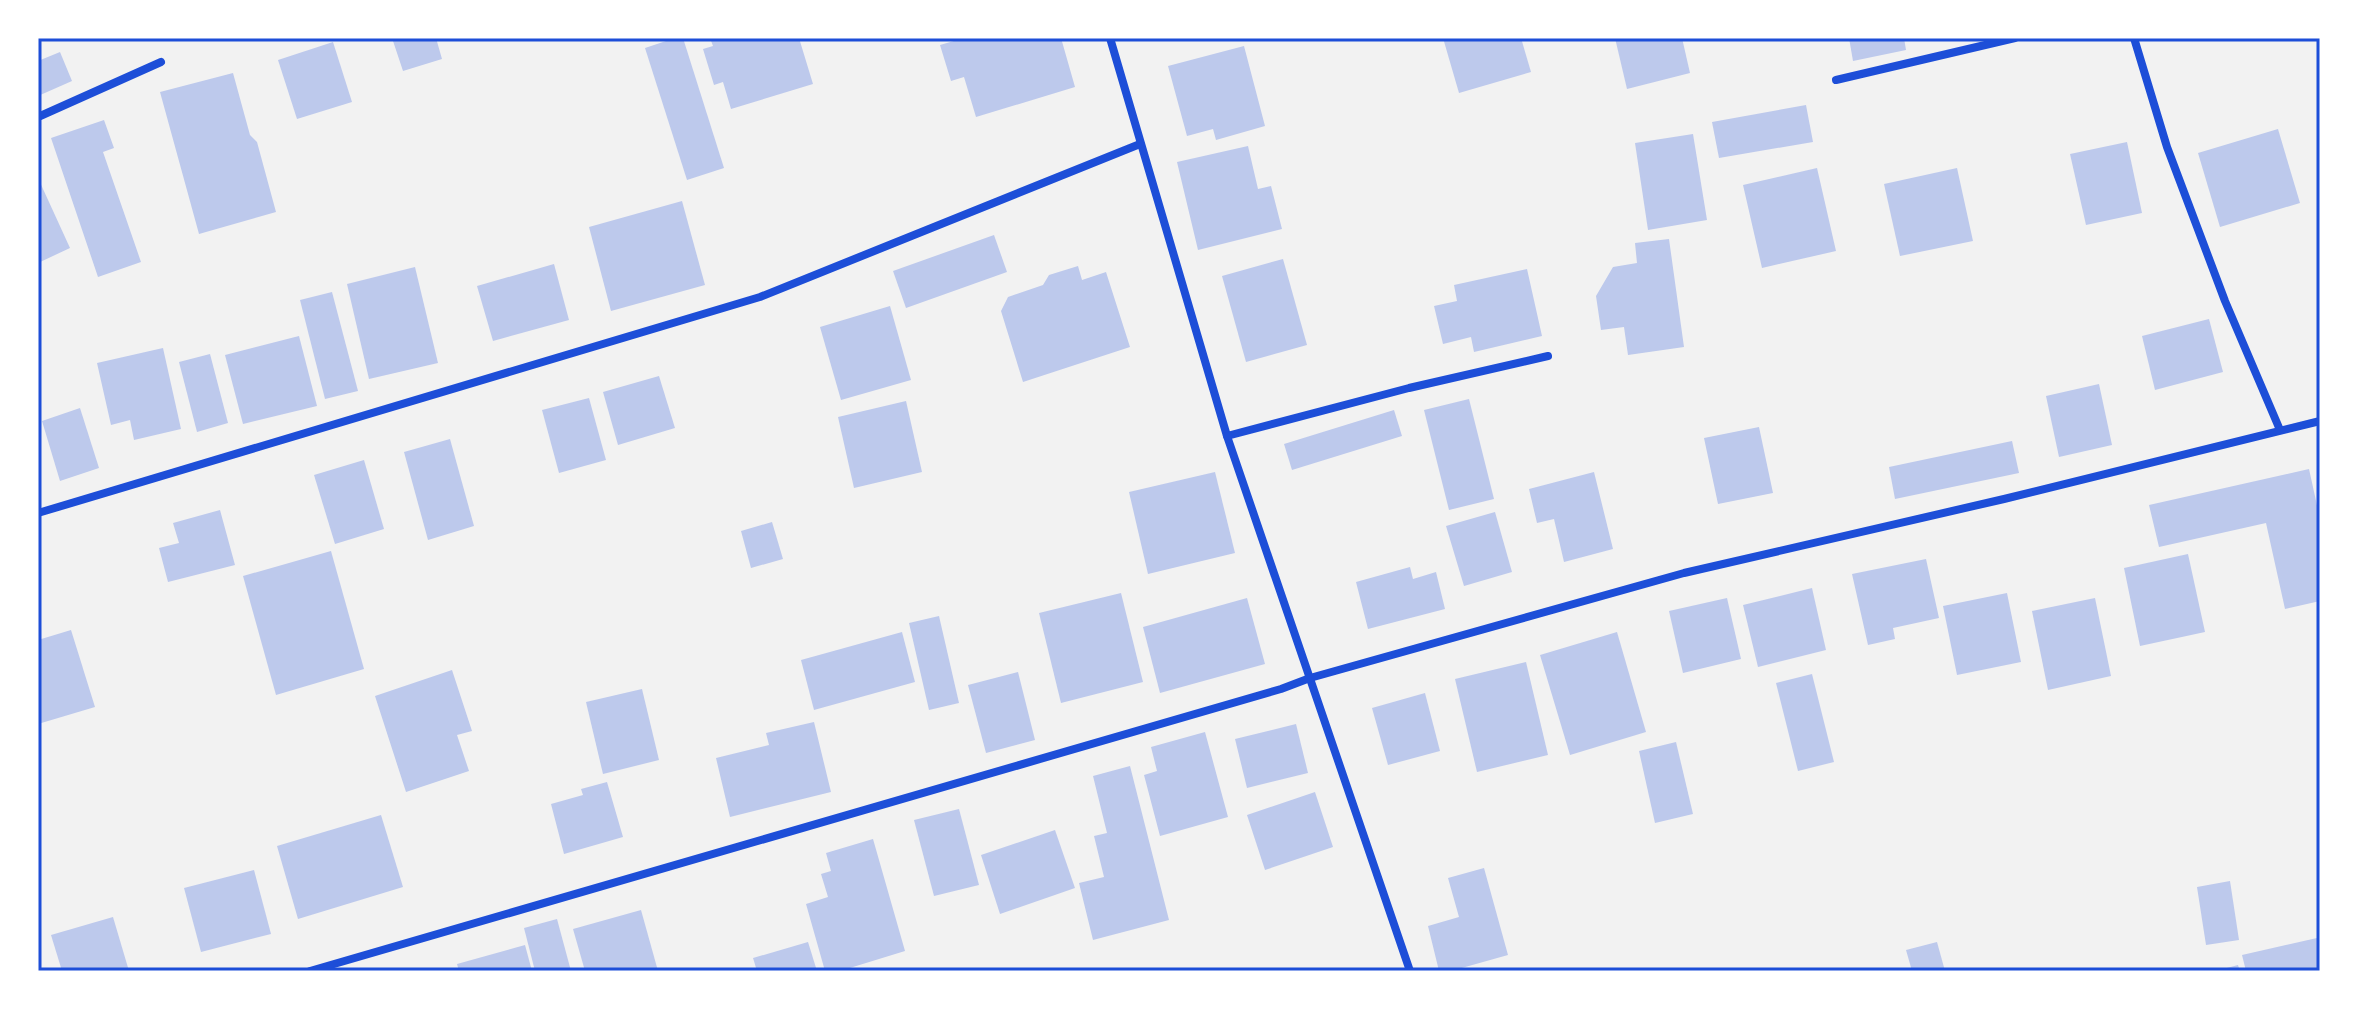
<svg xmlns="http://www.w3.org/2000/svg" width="2358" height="1009" viewBox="0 0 2358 1009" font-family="'Roboto Condensed',sans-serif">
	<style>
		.building { fill: #bdc9ec }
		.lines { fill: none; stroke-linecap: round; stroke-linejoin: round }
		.minor { stroke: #1d4ed8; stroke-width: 8 }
		.neatline { fill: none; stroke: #1d4ed8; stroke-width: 3 }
	</style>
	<rect width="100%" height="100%" fill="#f2f2f2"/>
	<g class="building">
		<path d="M392,38h44l6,21 -39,12z"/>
		<path d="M675,38h8l41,130 -37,12 -42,-132z"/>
		<path d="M710,38h89l14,46 -82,25 -8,-27 -9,3 -11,-36 10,-3z"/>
		<path d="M964,38h97l14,49 -99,30 -12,-40 -13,4 -11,-36z"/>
		<path d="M1443,38h78l10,34 -72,21z"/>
		<path d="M1615,38h67l8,35 -63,16z"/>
		<path d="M1849,38h55l2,12 -53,11z"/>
		<path d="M333,42l19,60 -55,17 -19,-59z"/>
		<path d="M1244,46l21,80 -49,14 -3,-11 -26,7 -19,-70z"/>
		<path d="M60,52l12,29 -34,15v-35z"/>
		<path d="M233,73l17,62 7,7 19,70 -77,22 -39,-142z"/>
		<path d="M1806,105l7,37 -94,16 -7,-36z"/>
		<path d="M104,120l10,28 -11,4 38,110 -43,15 -47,-139z"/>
		<path d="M2278,129l22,74 -80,24 -22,-74z"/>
		<path d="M1693,134l14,86 -59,10 -13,-87z"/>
		<path d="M2127,142l15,71 -56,12 -16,-71z"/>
		<path d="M1248,146l10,43 13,-3 11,43 -84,21 -21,-88z"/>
		<path d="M1817,168l19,83 -74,17 -19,-83z"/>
		<path d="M1957,168l16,73 -73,15 -16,-72z"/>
		<path d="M38,178l32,70 -32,15z"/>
		<path d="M682,201l23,84 -94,26 -22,-84z"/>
		<path d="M994,235l13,37 -101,36 -13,-37z"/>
		<path d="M1669,239l15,108 -56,8 -4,-28 -23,3 -5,-34 17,-29 24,-4 -2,-20z"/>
		<path d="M1283,259l24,86 -61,17 -24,-86z"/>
		<path d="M554,264l15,56 -76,21 -16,-55z"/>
		<path d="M1078,266l4,14 24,-8 24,75 -107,35 -22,-71 7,-14 35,-12 6,-10z"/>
		<path d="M415,267l23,96 -69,16 -22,-95z"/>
		<path d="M1527,269l15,67 -68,16 -3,-15 -28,7 -9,-38 23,-5 -3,-16z"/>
		<path d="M332,292l26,99 -33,8 -25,-99z"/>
		<path d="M890,306l21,74 -70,20 -21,-73z"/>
		<path d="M2209,319l14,53 -68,18 -13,-54z"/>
		<path d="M299,336l18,70 -74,18 -18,-69z"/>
		<path d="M163,348l18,81 -47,11 -4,-20 -19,5 -14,-62z"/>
		<path d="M210,354l18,69 -31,9 -18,-70z"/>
		<path d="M659,376l16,52 -57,17 -15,-53z"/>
		<path d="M2099,384l13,61 -53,12 -13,-61z"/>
		<path d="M589,398l17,62 -47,13 -17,-63z"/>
		<path d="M1469,399l25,100 -45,11 -25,-100z"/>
		<path d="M906,401l16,71 -68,16 -16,-71z"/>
		<path d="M80,408l19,60 -39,13 -18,-60z"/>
		<path d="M1394,410l8,26 -110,34 -8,-26z"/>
		<path d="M1759,427l14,66 -55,11 -14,-66z"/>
		<path d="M450,439l24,87 -46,14 -24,-88z"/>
		<path d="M2012,441l7,32 -124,26 -6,-32z"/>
		<path d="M364,460l20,69 -49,15 -21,-69z"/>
		<path d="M2309,469l11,50v82l-35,8 -19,-86 -107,24 -10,-42z"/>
		<path d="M1215,472l20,81 -87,21 -19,-82z"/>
		<path d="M1594,472l19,77 -49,13 -10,-43 -17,4 -8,-34z"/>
		<path d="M220,510l15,55 -67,17 -9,-34 20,-5 -6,-20z"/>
		<path d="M1495,512l17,60 -48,14 -18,-60z"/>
		<path d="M772,522l11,37 -32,9 -10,-37z"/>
		<path d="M331,551l33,118 -88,26 -33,-119z"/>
		<path d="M2188,554l17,78 -65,14 -16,-78z"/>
		<path d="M1926,559l13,59 -46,10 2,11 -27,6 -16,-71z"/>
		<path d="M1410,567l3,12 23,-7 9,37 -77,20 -12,-47z"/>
		<path d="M1812,588l14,62 -68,17 -15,-62z"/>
		<path d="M1121,593l22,89 -82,21 -22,-90z"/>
		<path d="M2007,593l14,69 -64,13 -14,-69z"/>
		<path d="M1247,598l18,66 -105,29 -17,-66z"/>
		<path d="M1727,598l14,61 -58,14 -14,-62z"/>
		<path d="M2095,598l16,78 -63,14 -16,-79z"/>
		<path d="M939,616l20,87 -30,7 -20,-87z"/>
		<path d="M71,630l24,77 -57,17v-84z"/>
		<path d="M902,632l13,50 -101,28 -13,-50z"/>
		<path d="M1617,632l29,100 -76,23 -30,-100z"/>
		<path d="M1526,662l22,93 -71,17 -22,-93z"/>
		<path d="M452,670l20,61 -15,4 12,36 -63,21 -31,-96z"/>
		<path d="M1018,672l17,68 -49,13 -18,-68z"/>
		<path d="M1812,674l22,88 -36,9 -22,-88z"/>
		<path d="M642,689l17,71 -56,14 -17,-72z"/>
		<path d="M1425,693l15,58 -52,14 -16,-57z"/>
		<path d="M814,722l17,70 -101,25 -14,-59 53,-13 -3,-12z"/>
		<path d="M1296,724l12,49 -61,15 -12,-49z"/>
		<path d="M1205,732l23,85 -68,19 -16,-61 13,-4 -6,-24z"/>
		<path d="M1676,742l17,72 -38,9 -16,-72z"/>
		<path d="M1130,766l39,154 -76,20 -14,-57 25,-6 -10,-41 13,-3 -14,-57z"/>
		<path d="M607,782l16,55 -59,17 -13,-50 32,-9 -2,-6z"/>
		<path d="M1315,792l18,55 -68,23 -18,-55z"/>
		<path d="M959,809l20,76 -45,11 -20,-76z"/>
		<path d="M381,815l22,72 -105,32 -21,-73z"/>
		<path d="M1055,830l20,58 -75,26 -19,-59z"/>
		<path d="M873,839l32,112 -65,20h-15l-19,-67 22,-7 -7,-23 10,-3 -5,-18z"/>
		<path d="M1484,868l24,87 -57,16h-12l-11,-45 31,-9 -11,-39z"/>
		<path d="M254,870l17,64 -70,18 -17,-64z"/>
		<path d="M2230,881l9,59 -33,5 -9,-58z"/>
		<path d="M641,910l17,61h-73l-12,-42z"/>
		<path d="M113,917l16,54h-67l-11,-36z"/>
		<path d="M557,919l14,52h-36l-11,-43z"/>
		<path d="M2317,938l3,33h-74l-4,-16z"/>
		<path d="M808,942l9,29h-60l-4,-13z"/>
		<path d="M1937,942l8,29h-33l-6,-21z"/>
		<path d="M525,945l7,26h-73l-2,-7z"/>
		<path d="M2238,965l2,6h-21v-1z"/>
	</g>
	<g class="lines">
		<g class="minor">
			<path d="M1110,38l117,398 183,535"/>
			<path d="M2134,38l33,109 58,154 55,129"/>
			<path d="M1836,80l179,-42"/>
			<path d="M38,117l123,-55"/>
			<path d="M1227,436l182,-48 139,-32"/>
			<path d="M38,513l722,-216 380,-153"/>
			<path d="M310,971l971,-282 29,-11 374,-105 320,-74 316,-78"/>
		</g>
	</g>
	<rect width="2358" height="1009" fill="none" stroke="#ffffff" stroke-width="80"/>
	<rect x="40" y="40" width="2278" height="929" class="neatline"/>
</svg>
